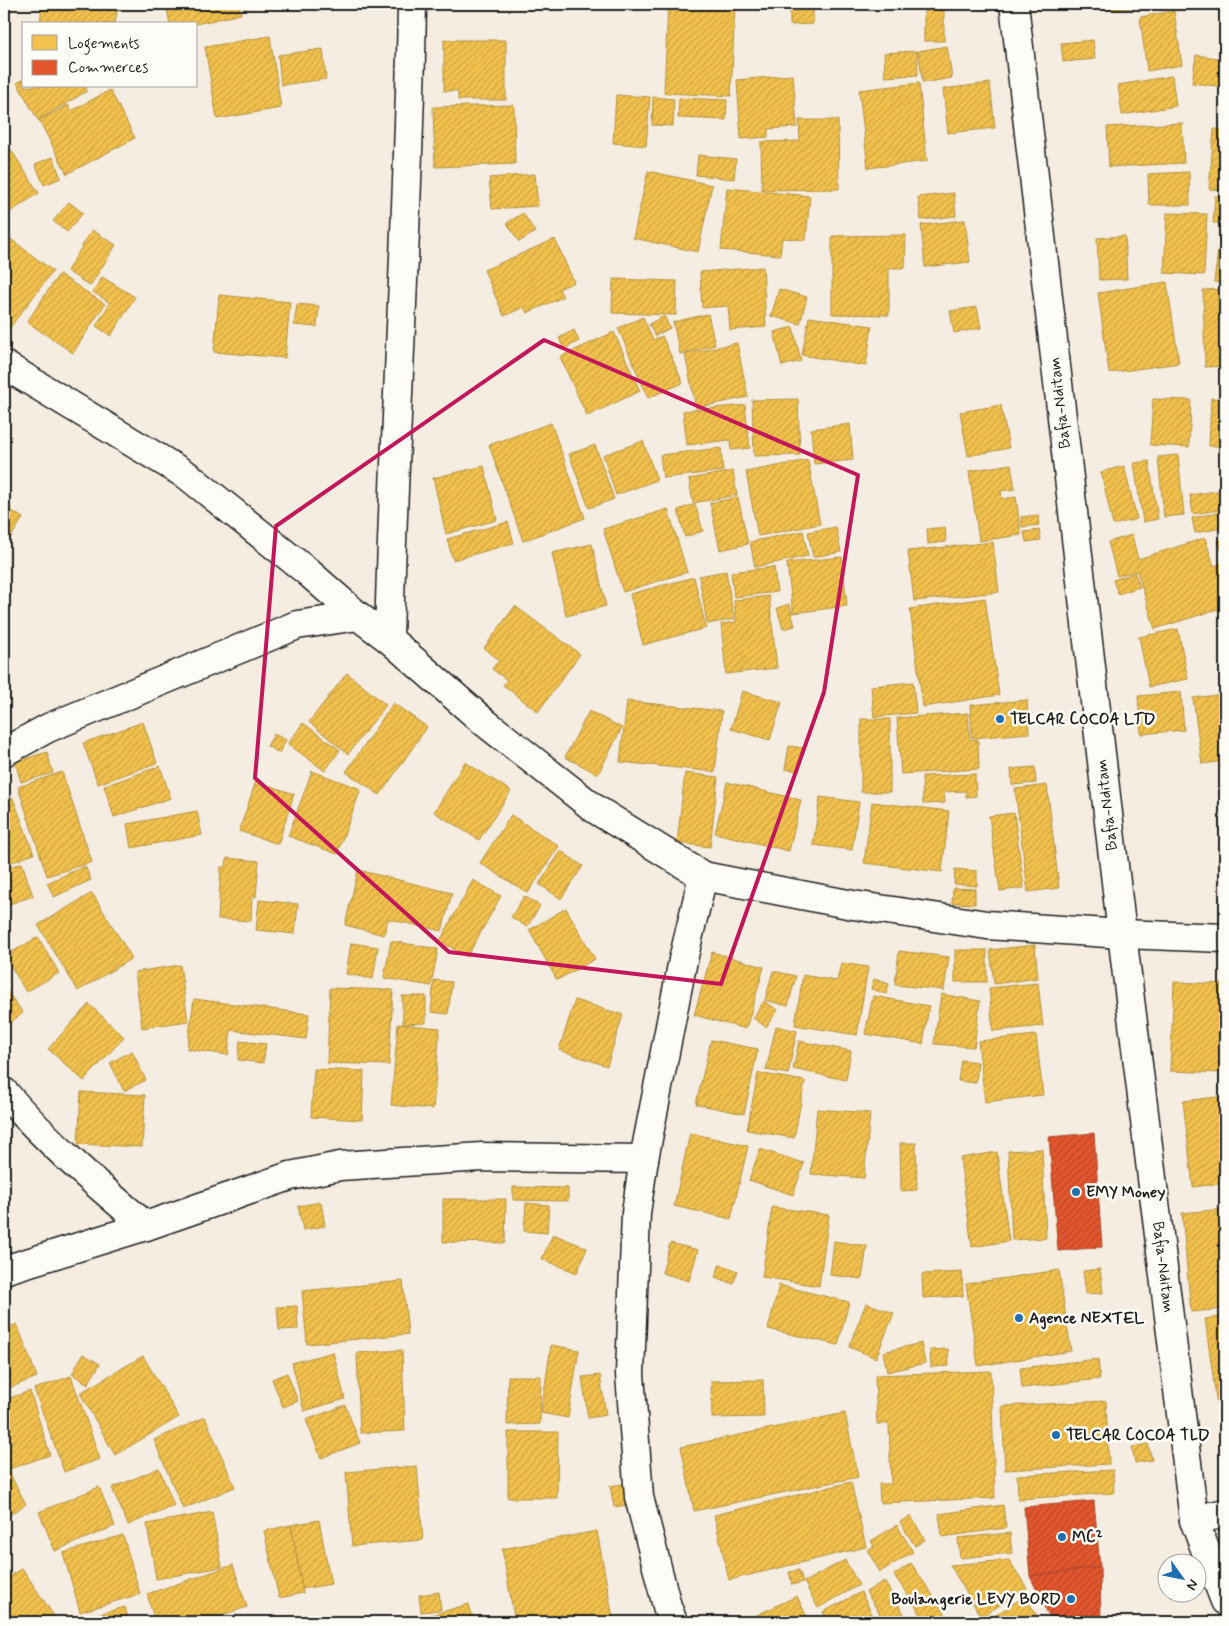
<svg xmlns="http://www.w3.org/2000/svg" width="1229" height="1626" viewBox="0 0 1229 1626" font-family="Mynerve,sans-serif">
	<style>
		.homes { fill: url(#homes-hatch); stroke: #b2903f }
		.shops { fill: url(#shops-hatch); stroke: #a84529 }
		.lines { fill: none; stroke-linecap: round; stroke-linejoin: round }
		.street-casing { stroke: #1c1c1c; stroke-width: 31 }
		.secondary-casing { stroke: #1c1c1c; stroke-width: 31 }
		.street { stroke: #fdfcf7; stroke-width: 28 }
		.secondary { stroke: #fdfcf7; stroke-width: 28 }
		.marked { fill: none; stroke: #c2185b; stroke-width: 4; stroke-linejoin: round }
		.poi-dot { fill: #1f6fb2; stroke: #fdfcf7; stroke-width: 2 }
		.labels { text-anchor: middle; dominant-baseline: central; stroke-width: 5; stroke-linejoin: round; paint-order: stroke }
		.street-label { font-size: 16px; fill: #1c1c1c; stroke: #fdfcf7 }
		.poi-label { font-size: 16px; font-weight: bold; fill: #1c1c1c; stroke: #fdfcf7; text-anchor: start }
	</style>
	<defs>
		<pattern id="homes-hatch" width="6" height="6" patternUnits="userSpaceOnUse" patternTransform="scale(1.25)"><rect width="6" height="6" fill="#f2c14e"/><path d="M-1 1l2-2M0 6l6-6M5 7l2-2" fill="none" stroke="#cfa544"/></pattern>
		<pattern id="shops-hatch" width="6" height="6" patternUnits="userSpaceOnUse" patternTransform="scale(1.25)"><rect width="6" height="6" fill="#e4572e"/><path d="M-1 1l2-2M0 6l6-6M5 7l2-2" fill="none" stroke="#b84726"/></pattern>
	</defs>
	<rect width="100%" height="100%" fill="#f5ede1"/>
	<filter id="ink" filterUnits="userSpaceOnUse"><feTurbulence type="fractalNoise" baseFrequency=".02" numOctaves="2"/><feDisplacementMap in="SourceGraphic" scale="10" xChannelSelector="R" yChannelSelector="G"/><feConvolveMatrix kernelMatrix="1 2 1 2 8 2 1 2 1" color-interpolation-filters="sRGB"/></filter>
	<g filter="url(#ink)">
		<g class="homes">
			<path d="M42,4h76l-3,20h-75z"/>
			<path d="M166,4h73l2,10 -45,10h-26z"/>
			<path d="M243,4h24l-23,4z"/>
			<path d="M668,4h67l-4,92 -67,-3z"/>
			<path d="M790,4h23v20l-23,1z"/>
			<path d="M905,4h38v3l-38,1z"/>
			<path d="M1097,4h41v4l-40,2z"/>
			<rect x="924" y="10" width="20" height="31"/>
			<path d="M1174,11l8,54 -35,6 -7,-54z"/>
			<path d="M270,36l11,72 -64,11 -12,-72z"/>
			<path d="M444,40h62v60h-48v-9h-14z"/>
			<path d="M1093,40l2,19 -32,3 -2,-19z"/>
			<path d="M947,46l5,32 -29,5 -5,-32z"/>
			<path d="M323,49l3,30 -45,6 -3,-30z"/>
			<path d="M917,51l1,24 -33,2 -1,-24z"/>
			<path d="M1196,55l29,4v28l-33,-4z"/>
			<path d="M793,75l4,52 -29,2v8l-27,2 -4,-59z"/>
			<path d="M1172,76l4,30 -54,9 -4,-30z"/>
			<path d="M24,79v7h61l2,5 -49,29 -21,-37z"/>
			<path d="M919,83l8,78 -59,7 -9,-78z"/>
			<path d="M990,83l5,45 -47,5 -5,-44z"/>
			<path d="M110,90l25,48 -68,36 -28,-54 29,-15 3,6z"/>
			<path d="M616,95l34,2 -4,49 -33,-3z"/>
			<path d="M653,97l21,2 -1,27 -21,-1z"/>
			<path d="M679,98l48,2 -1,20 -48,-2z"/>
			<path d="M514,105l1,59 -80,3 -2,-60z"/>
			<path d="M799,120h39l1,69 -77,1 -1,-48 39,-1z"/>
			<path d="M1182,123l2,40 -75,4 -2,-40z"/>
			<path d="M1214,129l11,1v60l-16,-1z"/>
			<path d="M4,139l35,54 -35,23z"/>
			<path d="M698,155l38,4 -2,20 -38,-4z"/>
			<path d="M53,157l8,21 -17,7 -9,-21z"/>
			<path d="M648,171l64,14 -14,67 -65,-14z"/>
			<path d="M1189,172l1,33h-41l-1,-31z"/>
			<path d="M535,174l3,32 -46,3 -3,-31z"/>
			<path d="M727,188l83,8 -4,44 -24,-2 -2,17 -59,-5z"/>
			<path d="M954,193l2,23 -35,4 -3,-23z"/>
			<path d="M1215,196h10v27h-12z"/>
			<path d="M69,202l14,11 -16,19 -14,-11z"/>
			<path d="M523,213l12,19 -16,10 -12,-19z"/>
			<path d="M1167,213l40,1 -3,61 -40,-2z"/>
			<path d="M965,220l5,42 -45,5 -4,-42z"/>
			<path d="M1221,226l4,1v56l-11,-1z"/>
			<path d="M92,230l24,15 -26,41 -23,-15z"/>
			<path d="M4,234l49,37 -45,59 -4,-3z"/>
			<path d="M906,235l-1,33h-16v47l-57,-1v-78z"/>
			<path d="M1125,236l2,43 -28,1 -2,-42z"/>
			<path d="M555,239l19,43 -15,7 4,8 -36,16 -3,-6 -20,9 -20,-46z"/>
			<path d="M763,267l3,60 -36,3 -2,-24 -26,2 -2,-36z"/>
			<path d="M59,274l46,30 -32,49 -46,-31z"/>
			<path d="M102,277l33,20 -24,39 -15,-10 14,-23 -17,-11z"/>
			<path d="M613,279l64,2 -1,34 -64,-2z"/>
			<path d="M1167,282l12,81 -70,10 -11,-80z"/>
			<path d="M779,289l28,8 -7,27 -29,-8z"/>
			<path d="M1225,289v77l-20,1 -2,-77z"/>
			<path d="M219,295l71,7 -5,56 -71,-6z"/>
			<path d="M297,304l22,2 -2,21 -23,-2z"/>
			<path d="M977,307l4,21 -27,5 -4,-22z"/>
			<path d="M708,314l7,31 -35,9 -7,-32z"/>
			<path d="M664,316l6,12 -15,8 -6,-12z"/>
			<path d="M643,317l10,23 9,-4 21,47 -35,15 -30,-70z"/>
			<path d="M809,317l63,9 -6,40 -64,-11z"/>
			<path d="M793,327l8,34 -19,5 -8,-34z"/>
			<path d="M574,330l5,11 -15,8 -5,-11z"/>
			<path d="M614,332l26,59 -53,25 -27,-59z"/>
			<path d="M737,343l11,54 -52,11 -11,-54z"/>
			<path d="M1211,398l14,1v47h-16z"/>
			<path d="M798,399l2,56 -46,1 -2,-56z"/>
			<path d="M1153,399l38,1 -2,47 -39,-2z"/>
			<path d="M745,405l5,43 -19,2 -1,-10 -43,5 -4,-34z"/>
			<path d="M1001,405l8,43 -41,8 -8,-44z"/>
			<path d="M551,423l34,95 -62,23 -34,-96z"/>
			<path d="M850,424l3,36 -39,4 -3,-35z"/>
			<path d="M643,441l14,39 -41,15 -13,-40z"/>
			<path d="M595,445l19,54 -25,9 -20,-54z"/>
			<path d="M721,448l2,23 -60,7 -3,-23z"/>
			<path d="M1178,455l6,60 -20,2 -6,-60z"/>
			<path d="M808,460l12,64 -62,12 -12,-64z"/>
			<path d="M1149,461l9,58 -15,3 -9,-59z"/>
			<path d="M1011,464l4,25 -14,2 1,8 14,-2 5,38 -42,6 -10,-70z"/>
			<path d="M484,466l13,54 -51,14 -13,-56z"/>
			<path d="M1124,466l13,53 -24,6 -12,-53z"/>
			<path d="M733,471l4,24 -44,8 -4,-24z"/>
			<path d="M1223,490l2,19 -32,5 -3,-19z"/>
			<path d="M738,497l10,47 -28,6 -10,-47z"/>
			<path d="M695,504l8,27 -18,6 -7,-27z"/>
			<path d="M4,506l19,12 -19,30z"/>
			<path d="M668,509l19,63 -64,20 -20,-63z"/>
			<path d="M1220,512l3,16 -28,5 -3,-15z"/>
			<path d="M1038,515l1,10 -17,2 -1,-10z"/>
			<path d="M508,522l6,21 -61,17 -6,-21z"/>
			<path d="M836,527l5,25 -28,5 -5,-25z"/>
			<path d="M945,527l1,15 -18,2 -1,-15z"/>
			<path d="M1039,530l2,10 -15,2 -2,-10z"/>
			<path d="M803,531l5,25 -53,11 -5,-25z"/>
			<path d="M1132,535l6,24 67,-21 9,28 8,-3 3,12v32l-70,22 -18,-58 -20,5 -9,-34z"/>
			<path d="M1225,538v21l-7,-18z"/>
			<path d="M993,542l6,50 -85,9 -6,-50z"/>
			<path d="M592,544l14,62 -40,10 -14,-63z"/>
			<path d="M842,557l5,49 -54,7 -6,-50z"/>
			<path d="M774,567l3,25 -43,5 -3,-25z"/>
			<path d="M726,571l8,48 -27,5 -8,-48z"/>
			<path d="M1135,573l5,14 -22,7 -5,-14z"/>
			<path d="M694,577l12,51 -63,17 -13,-51z"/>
			<path d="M769,596l8,72 -51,6 -5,-50 15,-2 -2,-22z"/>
			<path d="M985,598l14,97 -76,12 -13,-98z"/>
			<path d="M789,604l6,22 -12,3 -6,-21z"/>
			<path d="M515,606l65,48 -42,58 -35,-27 4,-5 -15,-11 7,-9 -15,-12z"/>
			<path d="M1178,629l10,50 -39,8 -10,-50z"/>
			<path d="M347,673l39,32 -38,49 -39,-32z"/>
			<path d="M913,682l3,31 -42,4 -3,-31z"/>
			<path d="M742,691l40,11 -12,38 -39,-11z"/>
			<path d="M1181,692l3,38 -43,4 -3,-38z"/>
			<path d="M1225,694v67l-23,3 -9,-66z"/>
			<path d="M1027,700l2,33 -57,5 -2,-33z"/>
			<path d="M627,701l95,10 -7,61 -95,-10z"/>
			<path d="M393,703l34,24 -47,68 -34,-23z"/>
			<path d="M589,711l33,17 -24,46 -33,-17z"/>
			<path d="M968,713l2,27 8,-1 1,30 -78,5 -4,-56z"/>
			<rect x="861" y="719" width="29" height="73"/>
			<path d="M143,722l14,41 -59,21 -15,-41z"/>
			<path d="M303,723l37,27 -15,21 -37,-27z"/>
			<path d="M274,734l12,6 -7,13 -12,-7z"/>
			<path d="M789,746l14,2 -4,23 -14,-2z"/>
			<path d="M47,752l6,21 -32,9 -6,-20z"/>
			<path d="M465,762l46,29 -32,49 -45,-28z"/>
			<path d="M160,766l11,32 -57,19 -10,-31z"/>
			<path d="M1035,767l1,16 -24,2 -1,-16z"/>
			<path d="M312,771l49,18 -24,65 -49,-18z"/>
			<path d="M62,772l30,90 -45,14 -29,-89z"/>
			<path d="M685,773l33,4 -8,70 -33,-4z"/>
			<path d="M975,774l1,22 -10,1v-6l-22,1 1,11 -22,1 -1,-28z"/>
			<path d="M256,781l38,13 -16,50 -39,-13z"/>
			<path d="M727,782l74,18 -12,51 -74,-18z"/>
			<path d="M1047,785l12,103 -31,4 -13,-103z"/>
			<path d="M820,797l39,5 -7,48 -39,-5z"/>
			<path d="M13,798l21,56 -30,11v-63z"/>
			<path d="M872,802l77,9 -7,61 -78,-9z"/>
			<path d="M197,811l5,24 -71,13 -4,-24z"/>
			<path d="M1014,813l10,75 -24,3 -11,-75z"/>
			<path d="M511,815l48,31 -31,47 -48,-30z"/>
			<path d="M561,851l22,15 -22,33 -22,-15z"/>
			<path d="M227,858l32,3 -3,36 -4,-1 -1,25 -33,-2 3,-52h5z"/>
			<path d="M22,863l11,33 -29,10v-37z"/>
			<path d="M85,866l6,14 -37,17 -7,-14z"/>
			<path d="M955,869l22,2v15l-23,-2z"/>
			<path d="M358,870l94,23 -10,38 -54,-12 -4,16 -39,-10z"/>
			<path d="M473,880l28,16 -34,61 -27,-16z"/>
			<path d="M953,888l22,1v15l-23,-1z"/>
			<path d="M92,893l40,65 -54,33 -40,-66z"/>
			<path d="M524,896l16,10 -13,21 -16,-10z"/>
			<path d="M259,900l39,4 -3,30 -39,-4z"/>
			<path d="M566,908l29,51 -38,21 -28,-50z"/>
			<path d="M38,937l21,36 -33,19 -21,-36z"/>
			<path d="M391,941l47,8 -7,37 -47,-8z"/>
			<path d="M351,943l27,4 -5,32 -27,-5z"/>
			<path d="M1035,945l3,33 -44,6 -4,-34z"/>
			<rect x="955" y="950" width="32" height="32"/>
			<path d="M899,951l50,6 -5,33 -49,-5z"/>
			<path d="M712,952l52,15 -18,62 -52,-14z"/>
			<path d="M841,963l27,4 -11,68 -62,-10 8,-50 34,6z"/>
			<path d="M180,965l8,56 -46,7 -7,-56z"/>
			<path d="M773,971l23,5 -8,30 -23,-6z"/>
			<path d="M874,979l15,5 -3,10 -15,-5z"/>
			<path d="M434,980l18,2 -4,32 -17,-2z"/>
			<path d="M1174,982l51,2v89l-55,-2z"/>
			<path d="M1038,983l5,43 -50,5 -4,-43z"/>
			<path d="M4,987l19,26 -19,14z"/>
			<path d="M330,988l63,2 -4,75 -62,-2z"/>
			<path d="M941,994l39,7 -6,46 -40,-3z"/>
			<path d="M402,996h24v27l-23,1z"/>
			<path d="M873,996l56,10 -6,38 -58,-10z"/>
			<path d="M194,999l115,15 -3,25 -75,-9 -3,25 -41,-6z"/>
			<path d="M575,1000l48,15 -16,51 -48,-16z"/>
			<path d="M764,1001l14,9 -12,17 -13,-9z"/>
			<path d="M89,1004l35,33 -40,44 -36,-32z"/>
			<path d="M398,1024l42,4 -7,81 -42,-4z"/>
			<path d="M776,1026l21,5 -9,43 -22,-4z"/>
			<path d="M1036,1035l7,60 -58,7 -7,-61z"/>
			<path d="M711,1040l47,9 -14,65 -48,-10z"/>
			<path d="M240,1041l26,3 -3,19 -25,-3z"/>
			<path d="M799,1041l52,10 -5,29 -53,-11z"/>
			<path d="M132,1051l14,29 -22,11 -14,-28z"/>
			<path d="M961,1060l17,2 -2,21 -18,-2z"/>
			<path d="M314,1069l50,2 -2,49 -51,-3z"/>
			<path d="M758,1073l47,8 -11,57 -47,-8z"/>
			<path d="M81,1092l64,3 -3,52 -64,-3z"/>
			<path d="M1225,1096v87l-32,4 -10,-86z"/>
			<path d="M817,1109l53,4 -6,65 -53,-4z"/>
			<path d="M690,1133l58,13 -17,73 -57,-13z"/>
			<path d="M900,1143h16l1,47 -16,1z"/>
			<path d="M760,1149l44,14 -11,32 -44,-15z"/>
			<path d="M1042,1149l4,89 -34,2 -4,-89z"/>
			<path d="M997,1152l12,89 -37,6 -12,-89z"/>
			<path d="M513,1187l55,1v13l-55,-1z"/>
			<path d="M443,1199h63l-1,44 -62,-1z"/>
			<path d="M321,1202l4,24 -22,4 -5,-24z"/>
			<path d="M526,1203l23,2 -2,28 -23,-2z"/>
			<path d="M772,1207l57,8 -10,71 -57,-9z"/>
			<path d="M1225,1209v100l-34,3 -9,-99z"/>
			<path d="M553,1234l34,14 -10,25 -35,-14z"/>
			<path d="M834,1241l33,5 -5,33 -32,-4z"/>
			<path d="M670,1243l28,7 -9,31 -27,-8z"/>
			<path d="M720,1264l18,7 -5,13 -18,-7z"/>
			<path d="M1100,1269l3,24 -17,1 -3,-23z"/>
			<path d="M1059,1270l12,81 -93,15 -12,-82z"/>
			<path d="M962,1272l1,24 -40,2 -1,-24z"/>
			<path d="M403,1281l5,53 -101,10 -5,-53z"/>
			<path d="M779,1285l70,17 -11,43 -70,-16z"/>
			<path d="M866,1303l28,10 -18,45 -27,-11z"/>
			<path d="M297,1306l1,23 -19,1 -2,-23z"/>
			<path d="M1225,1316v146l-20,-143z"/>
			<path d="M17,1324l20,53 -33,13v-61z"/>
			<path d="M921,1343l4,20 -38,9 -4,-20z"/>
			<path d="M551,1345l28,5 -11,68 -27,-5z"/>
			<path d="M948,1349l1,17 -18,1 -1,-17z"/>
			<path d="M402,1350l3,81 -45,2 -3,-80z"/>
			<path d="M333,1352l12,47 -41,12 -12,-48z"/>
			<path d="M83,1354l17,10 -12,20 -16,-10z"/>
			<path d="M143,1356l36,61 -64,38 -35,-62z"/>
			<path d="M1098,1359l2,20 -78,9 -2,-20z"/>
			<path d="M991,1371l4,127 -115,5 -1,-19h12l-2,-60h-12l-2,-49z"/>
			<path d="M287,1373l11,28 -15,6 -11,-28z"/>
			<path d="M600,1375l6,40 -18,3 -6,-41z"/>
			<path d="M71,1376l29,83 -36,13 -30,-83z"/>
			<path d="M508,1376h33l-1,48 -33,1z"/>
			<path d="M763,1380l1,37 -52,1 -1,-37z"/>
			<path d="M30,1391l20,64 -41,14 -5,-15v-54z"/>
			<path d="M1106,1401l3,63 -104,6 -3,-64z"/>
			<path d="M345,1405l15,38 -39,15 -15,-38z"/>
			<path d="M845,1413l13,64 -164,34 -13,-64z"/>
			<path d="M205,1417l30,70 -52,22 -29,-69z"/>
			<path d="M508,1432h50l-1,66h-49z"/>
			<path d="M1148,1444l4,16 -17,3 -3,-16z"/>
			<path d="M4,1463l22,41 -18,12 -4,-7z"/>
			<path d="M417,1466l6,74 -71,6 -6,-74z"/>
			<path d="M159,1468l15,37 -46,20 -16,-37z"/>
			<path d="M1113,1470l1,23 -96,6 -1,-24z"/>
			<path d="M851,1482l15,65 -137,33 -15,-65z"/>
			<path d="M623,1484l4,21 -13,2 -4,-21z"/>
			<path d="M99,1487l16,39 -60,25 -16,-39z"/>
			<path d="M1003,1505l3,23 -64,9 -3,-23z"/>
			<path d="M212,1512l10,55 -66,12 -9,-55z"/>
			<path d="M911,1516l14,24 -10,6 -15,-24z"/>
			<path d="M319,1520l12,64 -29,5 -11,-64z"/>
			<path d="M291,1525l12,68 -24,5 -15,-67z"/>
			<path d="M897,1525l16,27 -33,20 -13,-22 7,-4 -3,-5z"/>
			<path d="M597,1531l16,87 -25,4h-73l-13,-73z"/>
			<path d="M1010,1533l2,20 -52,5 -2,-20z"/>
			<path d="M123,1535l17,59 -60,18 -17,-59z"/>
			<path d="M845,1560l14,25 -41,23 -14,-26z"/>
			<path d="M1009,1560l18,28 -46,29 -31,-52z"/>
			<path d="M911,1563l35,52 -11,7h-9l-32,-47z"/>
			<path d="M233,1565l14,42 -46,15h-46l-8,-28z"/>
			<path d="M22,1568l36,54h-47l-7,-11v-31z"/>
			<path d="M799,1570l4,12 -11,3 -3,-13z"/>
			<path d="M884,1581l23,38 -6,3h-16l-19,-30z"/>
			<path d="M439,1592l2,18 -20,2 -2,-17z"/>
			<path d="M861,1592l15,30h-48l-5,-10z"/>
			<path d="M797,1596l12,26h-67z"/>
			<path d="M1025,1596l16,26h-56z"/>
			<path d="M469,1604l5,18h-48l-2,-5z"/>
			<path d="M125,1607l4,15h-61z"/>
			<path d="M966,1616l4,6h-13z"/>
		</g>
		<g class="shops">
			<path d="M1094,1133l8,114 -44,4 -9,-114z"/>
			<path d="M1094,1501l6,66 -70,9 -6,-69z"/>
			<path d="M1100,1567l1,55h-49l-22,-46z"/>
		</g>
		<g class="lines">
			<g class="street-casing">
				<g id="street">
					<path d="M4,365l184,111 121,97 49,43"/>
					<path d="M389,639c5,-212 20,-423 23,-635"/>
					<path d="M4,752l44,-24 249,-103 61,-9 31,23 94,82 112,88 108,67 150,29 134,20 135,9 103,4"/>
					<path d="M4,1092c43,50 92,92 142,134"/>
					<path d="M4,1270l142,-44 144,-50 50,-10 142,-9 162,2"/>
					<path d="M673,1622l-6,-16 -28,-109 -9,-123 6,-161 8,-54 39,-199 20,-84"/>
				</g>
			</g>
			<g class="secondary-casing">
				<g id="secondary">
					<path d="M1014,4l108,930 72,586 31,81"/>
					<path d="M1194,1520l31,-7"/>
				</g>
			</g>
			<use href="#street" class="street"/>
			<use href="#secondary" class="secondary"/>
		</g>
	</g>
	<path class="marked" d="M544,340l314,135 -34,217 -103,292 -272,-32 -194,-174 21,-252z"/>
	<g class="poi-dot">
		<circle cx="1000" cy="719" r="5"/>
		<circle cx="1076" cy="1192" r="5"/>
		<circle cx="1019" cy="1318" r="5"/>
		<circle cx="1056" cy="1435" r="5"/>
		<circle cx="1062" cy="1537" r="5"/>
		<circle cx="1071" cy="1599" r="5"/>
	</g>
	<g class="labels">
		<g class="street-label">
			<text transform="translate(1060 403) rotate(-97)">Bafia-Nditam</text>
			<text transform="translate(1107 805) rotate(-97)">Bafia-Nditam</text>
			<text transform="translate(1163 1267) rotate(83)">Bafia-Nditam</text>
		</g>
		<g class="poi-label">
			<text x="1010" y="719">TELCAR COCOA LTD</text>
			<text x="1086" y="1192">EMY Money</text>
			<text x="1029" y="1318">Agence NEXTEL</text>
			<text x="1066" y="1435">TELCAR COCOA TLD</text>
			<text x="1072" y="1537">MC²</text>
			<text x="1061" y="1599" text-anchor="end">Boulangerie LEVY BORD</text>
		</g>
	</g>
	<rect width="1229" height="1626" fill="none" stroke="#fdfcf7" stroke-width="20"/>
	<rect x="10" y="10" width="1209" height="1606" fill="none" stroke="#1c1c1c" stroke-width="2" filter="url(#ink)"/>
	<rect x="22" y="22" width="175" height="65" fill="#fdfcf7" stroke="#a3a29f"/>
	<rect x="32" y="35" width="25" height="15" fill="#f2c14e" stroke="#a3a29f"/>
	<text x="68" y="48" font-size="15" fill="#1c1c1c">Logements</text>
	<rect x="32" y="60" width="25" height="15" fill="#e4572e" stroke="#a3a29f"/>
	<text x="68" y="72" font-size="15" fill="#1c1c1c">Commerces</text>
	<g transform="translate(1182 1578) rotate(123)"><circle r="24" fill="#fdfcf7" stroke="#a3a29f"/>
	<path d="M0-4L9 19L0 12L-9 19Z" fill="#1f6fb2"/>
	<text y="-8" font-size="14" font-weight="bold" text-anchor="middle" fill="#1c1c1c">N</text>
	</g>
</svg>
